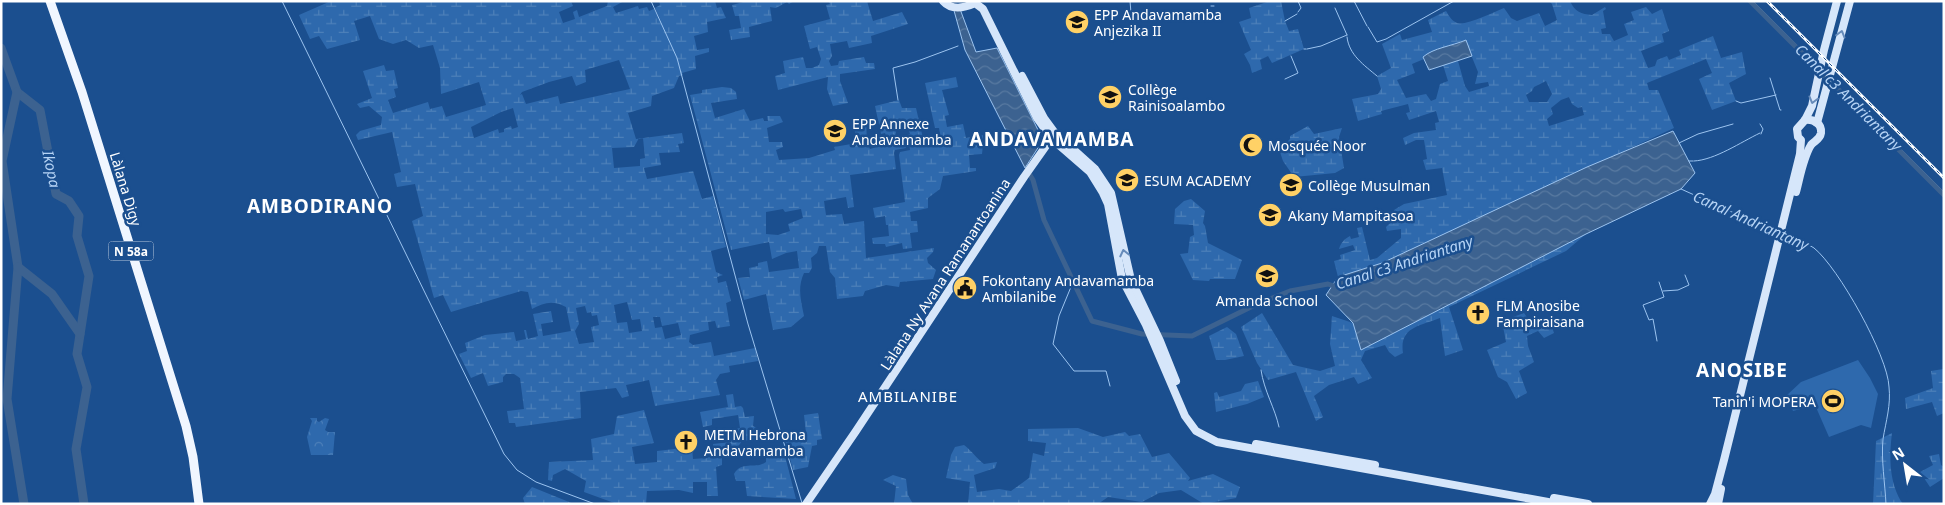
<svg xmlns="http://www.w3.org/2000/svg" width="1945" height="505" viewBox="0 0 1945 505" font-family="'Noto Sans',sans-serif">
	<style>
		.forest { fill: url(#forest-crowns) }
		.wetland { fill: url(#wetland-marsh); fill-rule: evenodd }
		.garden { fill: #2e69ad }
		.water { fill: url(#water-waves); stroke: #9cc4f0 }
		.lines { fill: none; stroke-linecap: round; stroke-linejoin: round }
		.stream { stroke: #9cc4f0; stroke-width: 1 }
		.canal { stroke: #3c6290; stroke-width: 5 }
		.river { stroke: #3c6290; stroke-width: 9 }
		.secondary { stroke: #d6e6fa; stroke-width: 8 }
		.primary { stroke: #f0f6ff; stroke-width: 9 }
		.rail-casing { stroke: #fff; stroke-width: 3 }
		.rail { stroke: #1b4f8f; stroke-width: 1; stroke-dasharray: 4; stroke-linecap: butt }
		.oneway { stroke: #668bba }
		.labels { text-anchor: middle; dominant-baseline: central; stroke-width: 5; stroke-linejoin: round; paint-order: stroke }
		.shield { fill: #1b4f8f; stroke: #bbcadd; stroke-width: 1 }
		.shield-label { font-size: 12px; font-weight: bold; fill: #fff }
		.poi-label { font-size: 14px; fill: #fff; stroke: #1b4f8f; text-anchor: start }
		.street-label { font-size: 14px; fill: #fff; stroke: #1b4f8f }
		.water-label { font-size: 15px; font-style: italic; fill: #b5d3f5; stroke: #1b4f8f }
		.neighbourhood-label { font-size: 15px; letter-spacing: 1px; fill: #fff; stroke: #1b4f8f }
		.district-label { font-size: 19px; font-weight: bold; letter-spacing: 1px; fill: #fff; stroke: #1b4f8f }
	</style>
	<defs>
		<pattern id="forest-crowns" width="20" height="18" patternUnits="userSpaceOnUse" patternTransform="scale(1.25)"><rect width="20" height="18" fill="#2e69ad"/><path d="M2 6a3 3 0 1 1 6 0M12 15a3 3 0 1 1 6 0" fill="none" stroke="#4d80b9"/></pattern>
		<pattern id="wetland-marsh" width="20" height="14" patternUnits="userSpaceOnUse" patternTransform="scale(1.25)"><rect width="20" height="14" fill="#2e69ad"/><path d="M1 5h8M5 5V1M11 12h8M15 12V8" fill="none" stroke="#4d80b9"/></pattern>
		<pattern id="water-waves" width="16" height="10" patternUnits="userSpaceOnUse" patternTransform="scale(1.25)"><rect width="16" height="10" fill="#3c6290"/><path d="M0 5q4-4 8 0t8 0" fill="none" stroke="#597aa1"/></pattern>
	</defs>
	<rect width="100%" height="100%" fill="#1b4f8f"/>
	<path class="forest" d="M310,418h7v3l2,1 6,-4 4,1 -4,11 3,2h7l-2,23h-22l-4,-18 5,-16z"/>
	<g class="wetland">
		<path d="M331,1h240l2,5 -14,6 4,11 12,-4 -2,-7 4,-2 2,7 28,-11 1,-5h16l-11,6 3,6 22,-7 1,3 8,-2 2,4 5,-2 9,17 -8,-18 5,-3 -1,-4h56l2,7 4,-1 5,11 -19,4 1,10 -14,4 3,14 12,-2v4l-14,4 1,13 -14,4 1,2 -4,1 -5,12 -22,8 -1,10 -23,7 8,26 46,-6 2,10 -6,1 2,8 -21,1 2,12 -17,3 3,11 46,-8 9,28 11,-3 13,51 -15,4 5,21 7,3 -6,2 1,6 8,-2 5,20 -5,2 4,23 -13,2 -2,-7 -7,1 1,8 -19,5 -1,7 4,3 18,-3 3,14 41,-8 3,13 -29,5 1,6 -10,2 -4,6 4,15 -65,11 -6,-26 -23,5 3,11 -7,2 -6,-10 -36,4 1,26 -65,9 -1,-4h-6l-2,-12 17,-2 -4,-31 -6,-4h-8l-3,3v5l-15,4 -5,-13 -12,5 -12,-24 8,-3 -2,-8 20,-8 29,-3 2,9 10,-2 -2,-9h2l2,9 10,-3 -5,-22 18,-3 2,11 -12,2 2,12 28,-5 -5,-24c-12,-7 -22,-5 -34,2l-4,-17 -7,-1 -70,21 -8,-17 -9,3 -22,-77 11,-5 -8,-32 -18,3 -3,-13 7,-2 -9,-40 -34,8 -2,-5 4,-4 21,-6 1,-8 -13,-11 -9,2 -3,-4 15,-6 -9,-27 21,-6 2,6 8,-1 4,18 -4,1 2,8 -8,3 5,13 35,-11 2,7 12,-3 4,11 40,-12 -7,-23 -38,12 -1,-26 -7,-23 -14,3 -13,-8 -13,4 -14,-5 -9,-23 -16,5 6,19 -33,9 -8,-13 -9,3 -11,-24zM619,60l11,29 -70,15 -2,-8 -32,8 -4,-10 -2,1 2,-3 27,-10 23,-6 4,10 10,-4 -1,-12zM513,108l5,19 -6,2 -1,-3 -7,3v3l-5,1 -1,-4 -24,9 -3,-11 30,-15zM639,138h4l2,20 -5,1v7l-26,2 -2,-20 22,-1zM627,302l5,18 8,-1 2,12 -13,2 -2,-11 -10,1 -3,-18zM585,306l2,7 4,-1 1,4 5,-1 2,10 -8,2 3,15 -15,2 -4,-13 4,-7 -3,-16zM653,317h7l2,9 16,-3 3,12 -16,4 -3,-12 -7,1z"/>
		<path d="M747,1h47l-5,3 -2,-2 -11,6 -6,-1 2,14 -23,6 1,10 -19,3 -2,-10 12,-2 -2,-12h-4l-3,-11z"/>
		<path d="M828,1h39l6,20 29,-9 6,12 -37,12 1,7 -23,5 -2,-7 -17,3 2,12 -3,5 2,5 7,-1 1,-4 25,-4 2,6h8l1,6 -35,5v7l8,22 -15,3 -6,-17 1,-12 -50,13 -3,-14 10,-3 -2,-12 20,-4 3,11h6l7,-3 2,-6 -4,-12 -7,2 -6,-23 26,-7 -4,-14 4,-1z"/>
		<path d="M1270,1h11l4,20 4,10 9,-2 6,20 -32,14 -4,-7 -8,4 2,9 -10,4 -2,-8 -6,-11 7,-4 -12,-28 12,-4 -2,-10z"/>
		<path d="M1549,1h21c5,11 11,13 22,14l13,-8 1,2 -3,2 3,17 -5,1 1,5h8l4,7 14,-6 -4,-11 10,-4 -3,-8 15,-5 6,7 10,-5 7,22 -7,3 2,8 -23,9 7,17 7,-2 2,-6 10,-4 2,4 12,-5 -2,-5 34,-14 8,22 21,-6 4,22 -17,9 7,18 -24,9 -13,-31 13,-6 -6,-14 -59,24 2,7h9l16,38 -292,135 -44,14 -4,-16 7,-2 -1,-4 15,-5 -2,-5 -14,4c2,-6 5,-10 11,-13l1,3 8,-2 -2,-9 5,-1 8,33 7,-2 24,-20v-9l-14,2 -1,-4 6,-6 2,-11 10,-6 43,-9 -5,-27 -16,2 -3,-10 4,-1 -3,-19h-8l-11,5 -2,-7 11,-5 22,-3 -1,-7 4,-1 -3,-11 -27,9 -3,-7 4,-1 -2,-8 -27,7 1,3 -24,7 -6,-22 26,-5 3,-5 -4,-13 14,-8 -9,-24 18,-10 2,6 30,-8 -4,-12 18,-9c3,5 6,10 11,12 9,3 37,-11 47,-15l7,10 6,3 22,-8 6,13 12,-6 -5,-16zM1465,40l13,32 -3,12 13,-2 1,4 -20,6 -4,-6 -7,-25 -15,4 5,16 -8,3 -4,15 -5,2 -5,-7 -20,4 -9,-18 18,-7 -3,-9 12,-5 -1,-2zM1546,81l6,13 -5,8h-18l-3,-7 6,-4 2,-4zM1569,97l3,7 6,4 4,-1 2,8 -35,11 -2,-7 6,-5 -2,-6 10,-8z"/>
		<path d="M956,77l2,10 -16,3 7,25 -4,1 2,11 16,-3 3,14 18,-3 -2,19 -13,1 1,13h6v3l-33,5 -3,13 -12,9v10l-18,4 1,9h6l1,11 -8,1 2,15 -9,1 -1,-6 -16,4 -1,-3h-12l-1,-6 17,-2 -1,-11h-2l-1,-9 -10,2 -2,-10 32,-6 -6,-47 1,-3 10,-2 -2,-15 2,-1 -3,-10 -10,3 -2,10 -8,2 -2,-6 -4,1 -6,-28 24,-6 3,8h14l9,39 17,-3 -3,-16h-4l-10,-45z"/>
		<path d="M722,87l9,1 5,4 1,7 -26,4 4,15 29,-9 6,12 13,-3 1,3h4l-1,-5h13l3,6 -16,6 2,14h13l1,5 -7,3 3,10 30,-2 26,-8 -1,-3 23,-4 -4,-22 13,-3 1,25 3,6 34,-10 2,9 -11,2 -1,3 2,16 -46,6 4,32 -6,1 -2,-11 -22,4 2,14 16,-1 2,10 20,-3 2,37 68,-10 -1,4 -6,6 1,5 8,7 -3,9 -33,3 -1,5 -13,-2 -21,6 -2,5 -26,3 -2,-21 -5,-6 -4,-26h-7l-2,7 -6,5 1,10 -3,5h-5c-7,15 -3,27 0,43l-13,11 -18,3 -7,-36 -22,6 -6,-22 12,-1 -1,-9 9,-2v-3l9,-2 2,11 30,-4 -2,-17 -11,2 -14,6 -3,-17 -38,8 -41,-155 12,-2v-3zM783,209l2,3 16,-3 2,9 -15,6 2,7 -12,4 -12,-1v-22z"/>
		<path d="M1308,126l6,8 28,-6 -3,9 5,31 -9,5 -41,4 -11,-16 -5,-15 7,-2 5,-5v-3z"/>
		<path d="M1191,199l14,12 -2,12 2,3 3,17 34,17 -7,19h-25l-1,2 -16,-1 -13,-26 8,-1 2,-16 4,-2 -1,-10 -19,-1 1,-15 9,-8z"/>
		<path d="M1586,234l-20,17 -117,56 14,43 -18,6 -5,-38c-20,8 -41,9 -37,35l-8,4 -6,-5 -4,-7 -20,6 -4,9 11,18 -14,6 -4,-7 -25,8 -15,11 9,21 -7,4 -20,-49 -28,8 -11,-17 -16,-36 21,-14 31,52 27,6 15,-5 -5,-22 2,-28 21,7 8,26z"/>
		<path d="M1524,313l10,15h9l8,-4 3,9 -10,5 -6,-7 -11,5 1,10 6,16 -15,9 8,22 -11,6 -9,-17 -9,-5 -11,-27 19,-8 -4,-21z"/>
		<path d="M1227,327l9,7 8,22 -19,4h-9l-7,-24z"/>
		<path d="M1943,369l1,44 -7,3 -5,-14 -26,7 -1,-11 28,-10 -2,-17z"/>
		<path d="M1258,381l6,16 -17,7 -31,8 -2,-19 3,-1 2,5 22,-6 4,-7z"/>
		<path d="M733,394l2,13 6,-1 2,2 2,9 9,-1 -1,10 5,3 1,6 -3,4 -14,2 -7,10 -13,2v12l-6,2 2,29h-11v-14h-14v11l-14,-3 -32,1 -1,13h-29l-33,-12 2,-11 -21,-12 -12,6 -1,6 -4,-1 1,-18 44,-2 -2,-21 23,-5 3,-18 27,-6 10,33 -22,4 3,17 22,-2v-11l35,-4 1,12 14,-1 8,-3 -2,-11 18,-2 -1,-12 10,-2 -2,-13 -26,4v6l-9,2 -3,-15 28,-5 -2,-12z"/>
		<path d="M818,413l4,26 -5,1v5l-5,1 -4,21 -15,3 -9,-34 22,-3 -2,-18z"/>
		<path d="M1078,428l25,9 22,-5 4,4 11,-2 12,23 17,-4 21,25 -2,3 25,-7 27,13 -4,11 -32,6 -23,-14 -22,3 -17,9 -34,-5 -10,7h-130l2,-22 -24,-4 5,-23 4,-8 9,-2c8,6 12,13 20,19l13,-2 -2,6 -21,7 3,17 22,-3 12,2 18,-13 4,-25 11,3 2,-13 -18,-2v-12z"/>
		<path d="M1892,433c-3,24 -3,51 11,71h-30l3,-63z"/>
		<path d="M779,452v5l6,-1 11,43 -49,-3 -2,-15h-9l-2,-7c8,-14 22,-4 32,-12v-9z"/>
		<path d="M1939,454l2,11 3,2v11l-14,9 -10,-15 13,-7 -4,-9z"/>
		<path d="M893,475l13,4 2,16 5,9h-19l2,-18 -13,-6z"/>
		<path d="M532,487l42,17h-49l-2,-6z"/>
	</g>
	<path class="garden" d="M1858,360l12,18 8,16 -7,34 -10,-3 -32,12 -14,-32 -22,6 -7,-15 15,-14z"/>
	<g class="water">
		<path d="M953,7l7,2 16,43 21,-4 46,92 -18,28 -60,-118z"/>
		<path d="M1466,40l6,16 -43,14 -6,-13c10,-9 29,-11 43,-17z"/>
		<path d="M1673,131l22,42 -14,16 -95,45 -225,116 -8,-27 -27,-28 12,-18 44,-14 205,-96z"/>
	</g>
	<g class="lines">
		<g class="stream">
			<path d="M282,1l222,453 13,16 19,12 59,22"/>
			<path d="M651,1l26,57 71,266 54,179"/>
			<path d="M1130,1l1,12"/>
			<path d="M1354,1l13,25"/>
			<path d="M1753,1l65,66"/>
			<path d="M1211,6h3"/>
			<path d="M1335,8l12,27"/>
			<path d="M1298,12l3,-4 -3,-7"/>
			<path d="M1285,21l12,-7"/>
			<path d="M1368,27l9,15 9,-3 68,-38"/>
			<path d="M1347,37c2,18 17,28 30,39"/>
			<path d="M1304,49h2"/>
			<path d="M1307,49l14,-3 26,-11"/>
			<path d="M1770,78l10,32h1"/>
			<path d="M1285,79l13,-6 -7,-17"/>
			<path d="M1831,80l113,112"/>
			<path d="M898,100l-5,-32 22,-6 43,-16"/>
			<path d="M1736,101l5,2 35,-8"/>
			<path d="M1760,124l3,5 -2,5"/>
			<path d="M1679,143l19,-9 35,-10"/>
			<path d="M1689,161h4"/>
			<path d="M1694,161c21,-1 47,-19 66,-28"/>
			<path d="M1681,189l95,43"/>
			<path d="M1782,235c9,4 25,8 32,13 24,19 74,108 75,139 2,18 -3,34 -6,52 -2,21 2,44 3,65"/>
			<path d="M1073,282l-14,34 -6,28 21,27h32l4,15"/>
			<path d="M1663,291l15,-1 11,-5 -4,-10"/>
			<path d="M1657,341l-4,-22 -4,1 -6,-15 21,-8 -5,-15"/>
			<path d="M1261,370c3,21 14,38 18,57"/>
		</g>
		<g class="canal">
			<path d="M1750,1l194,194"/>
			<path d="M1027,170l6,10 11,40 48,101 50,13 50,2 65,-32 33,-13 38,-7 6,2 5,-2"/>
		</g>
		<g class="river">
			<path d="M1,48l16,44 23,18 16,84 13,7 10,15 -2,20 12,40 -12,78 10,33 -11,62 8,55"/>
			<path d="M17,92l-15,69 16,106 -11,132 17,105"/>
			<path d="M18,267l34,27 28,40"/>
		</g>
		<g class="secondary">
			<path d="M943,1c9,10 21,7 32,2l8,6 54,109 15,21 38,33 13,21 5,11 14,75 24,46 39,91 11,15 21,11 342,62"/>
			<path d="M1022,76l22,42 11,15 40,36 16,24 20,87 29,61 16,40"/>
			<path d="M1817,123l33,-122"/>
			<path d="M1796,192c4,-15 7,-34 15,-47 3,-4 9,-5 10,-12 1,-10 -8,-14 -16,-13"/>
			<path d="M1256,444l119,21"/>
			<path d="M1554,498l34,6"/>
			<path d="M806,504l50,-73 168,-254 29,-41"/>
			<path d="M1710,504l5,-10 9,-34 76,-306 1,-14 -3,-3 -1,-8 8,-9 7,-14 12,-56 13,-49"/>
			<path d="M1718,504l3,-15"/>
		</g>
		<path class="primary" d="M50,1l32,91 104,334 7,31 6,47"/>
		<g class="rail-casing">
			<path id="rail" d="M1767,1l177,177"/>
		</g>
		<use href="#rail" class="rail"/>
	</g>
	<defs><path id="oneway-chevron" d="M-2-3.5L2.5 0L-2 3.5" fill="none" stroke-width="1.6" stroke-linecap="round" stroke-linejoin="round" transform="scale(1.25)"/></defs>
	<g class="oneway">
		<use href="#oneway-chevron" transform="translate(1841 34) rotate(-74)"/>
		<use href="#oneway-chevron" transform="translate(1813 100) rotate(105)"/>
		<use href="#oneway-chevron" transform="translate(1124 253) rotate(-103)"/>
	</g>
	<defs>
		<g id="school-disc" transform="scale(1.25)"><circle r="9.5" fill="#ffd166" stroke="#1b4f8f"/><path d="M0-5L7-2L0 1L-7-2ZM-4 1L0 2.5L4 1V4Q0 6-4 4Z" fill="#111"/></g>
		<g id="mosque-disc" transform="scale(1.25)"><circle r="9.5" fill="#ffd166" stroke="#1b4f8f"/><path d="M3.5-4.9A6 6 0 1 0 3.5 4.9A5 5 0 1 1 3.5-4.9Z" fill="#111"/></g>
		<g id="university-disc" transform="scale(1.25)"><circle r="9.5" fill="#ffd166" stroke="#1b4f8f"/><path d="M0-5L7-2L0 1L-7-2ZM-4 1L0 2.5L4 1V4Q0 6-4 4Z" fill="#111"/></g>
		<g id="civic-disc" transform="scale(1.25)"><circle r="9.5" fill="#ffd166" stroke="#1b4f8f"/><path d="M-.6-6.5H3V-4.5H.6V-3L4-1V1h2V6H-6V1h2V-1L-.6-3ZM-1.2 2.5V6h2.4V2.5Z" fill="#111"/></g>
		<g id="church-disc" transform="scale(1.25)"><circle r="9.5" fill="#ffd166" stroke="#1b4f8f"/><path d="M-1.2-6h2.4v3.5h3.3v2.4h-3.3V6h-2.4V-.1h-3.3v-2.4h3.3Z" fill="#111"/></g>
		<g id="stadium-disc" transform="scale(1.25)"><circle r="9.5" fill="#ffd166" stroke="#1b4f8f"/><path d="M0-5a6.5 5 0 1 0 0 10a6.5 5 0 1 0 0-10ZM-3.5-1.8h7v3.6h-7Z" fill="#111"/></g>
	</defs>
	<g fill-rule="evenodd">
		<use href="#school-disc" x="1077" y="22"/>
		<use href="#school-disc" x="1110" y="97"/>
		<use href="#school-disc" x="835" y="131"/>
		<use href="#mosque-disc" x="1251" y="145"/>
		<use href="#university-disc" x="1127" y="180"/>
		<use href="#school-disc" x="1291" y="185"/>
		<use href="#school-disc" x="1270" y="215"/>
		<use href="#school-disc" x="1267" y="276"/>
		<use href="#civic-disc" x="965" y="288"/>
		<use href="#church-disc" x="1478" y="313"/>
		<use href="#stadium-disc" x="1833" y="401"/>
		<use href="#church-disc" x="686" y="442"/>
	</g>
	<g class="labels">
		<rect class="shield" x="108.5" y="241.5" width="45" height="19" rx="4"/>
		<g class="shield-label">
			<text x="131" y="251">N 58a</text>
		</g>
		<g class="poi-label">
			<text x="1094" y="14">EPP Andavamamba<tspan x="1094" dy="16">Anjezika II</tspan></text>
			<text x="1128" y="89">Collège<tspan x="1128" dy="16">Rainisoalambo</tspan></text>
			<text x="852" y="123">EPP Annexe<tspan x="852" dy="16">Andavamamba</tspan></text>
			<text x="1268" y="145">Mosquée Noor</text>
			<text x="1144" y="180">ESUM ACADEMY</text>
			<text x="1308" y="185">Collège Musulman</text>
			<text x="1288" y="215">Akany Mampitasoa</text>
			<text x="982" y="280">Fokontany Andavamamba<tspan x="982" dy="16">Ambilanibe</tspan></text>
			<text x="1267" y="300" text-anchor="middle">Amanda School</text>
			<text x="1496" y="305">FLM Anosibe<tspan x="1496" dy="16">Fampiraisana</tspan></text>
			<text x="1816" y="401" text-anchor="end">Tanin'i MOPERA</text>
			<text x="704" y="434">METM Hebrona<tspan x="704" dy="16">Andavamamba</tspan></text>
		</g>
		<g class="street-label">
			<text transform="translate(126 189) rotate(73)">Làlana Digy</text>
			<text transform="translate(945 274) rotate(-57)">Làlana Ny Avana Ramanantoanina</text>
		</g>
		<g class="water-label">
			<text transform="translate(1849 97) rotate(45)">Canal c3 Andriantany</text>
			<text transform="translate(52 169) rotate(78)">Ikopa</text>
			<text transform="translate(1751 220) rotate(24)">Canal Andriantany</text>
			<text transform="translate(1404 262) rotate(-18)">Canal c3 Andriantany</text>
		</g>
		<g class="neighbourhood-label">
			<text x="908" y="396">AMBILANIBE</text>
		</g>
		<g class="district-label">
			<text x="1052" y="139">ANDAVAMAMBA</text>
			<text x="320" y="206">AMBODIRANO</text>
			<text x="1742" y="370">ANOSIBE</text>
		</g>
	</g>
	<rect width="1945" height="505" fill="none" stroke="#ffffff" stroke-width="5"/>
	<g transform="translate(1905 465) rotate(329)" stroke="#1b4f8f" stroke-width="4" paint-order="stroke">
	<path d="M0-4L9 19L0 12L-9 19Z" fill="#ffffff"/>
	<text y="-8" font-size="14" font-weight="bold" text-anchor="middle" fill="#ffffff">N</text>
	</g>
</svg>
